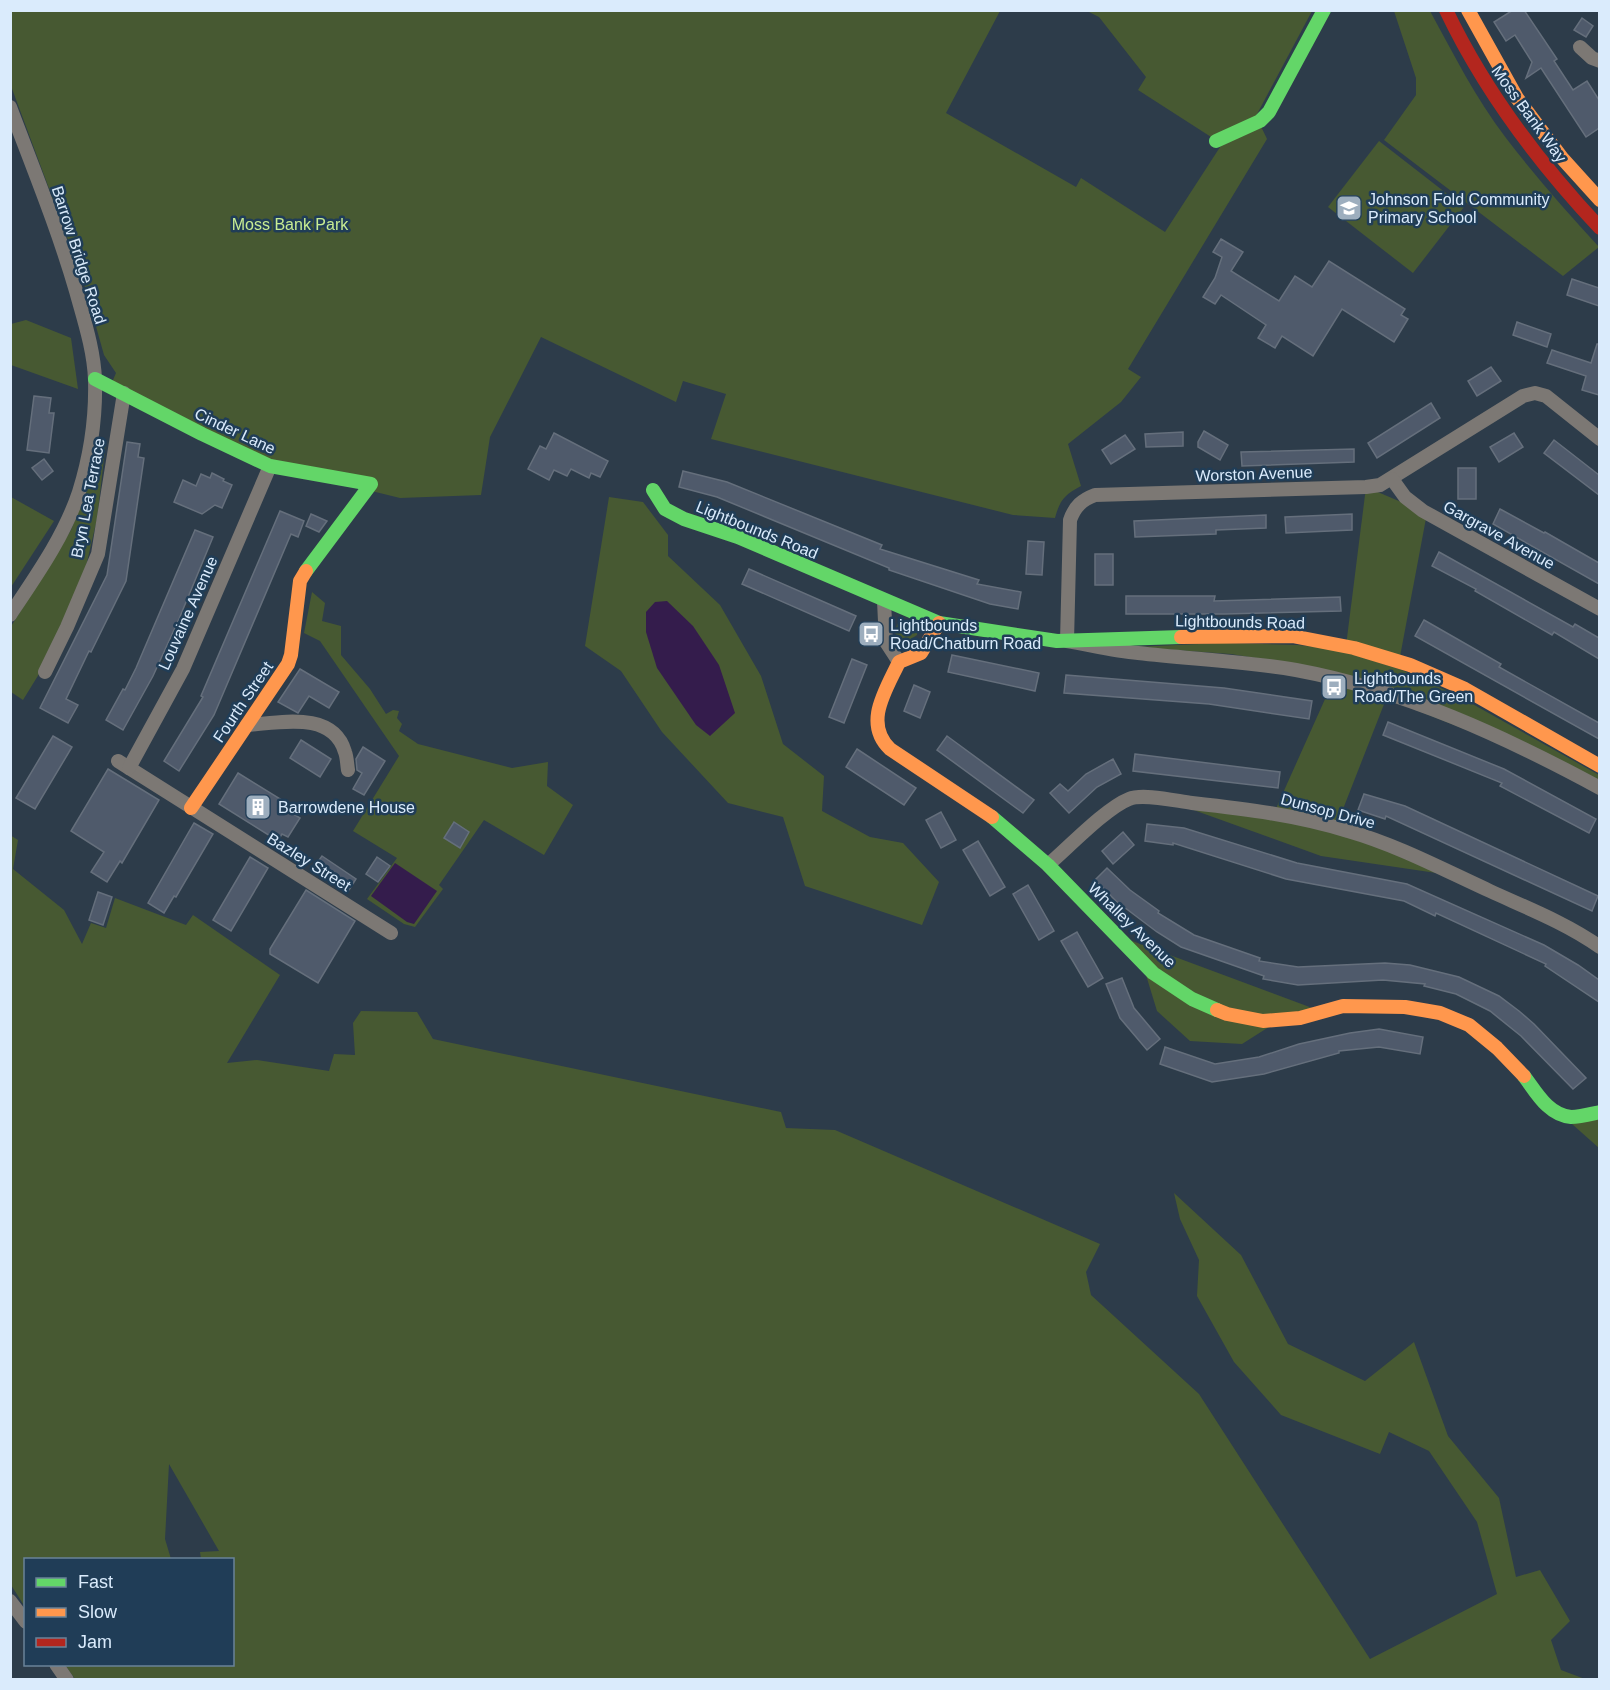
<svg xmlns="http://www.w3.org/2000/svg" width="1610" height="1690" viewBox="0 0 1610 1690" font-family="Arial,sans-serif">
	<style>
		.green { fill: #475932 }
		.water { fill: #341c4c }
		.building { fill: #4f5a6b; stroke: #656f7c; stroke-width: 1.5 }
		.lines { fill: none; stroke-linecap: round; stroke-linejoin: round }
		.street { stroke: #7c7874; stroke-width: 14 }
		.fast { stroke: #63d668; stroke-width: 14 }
		.slow { stroke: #ff974d; stroke-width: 14 }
		.jam { stroke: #b3261e; stroke-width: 14 }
		.labels { text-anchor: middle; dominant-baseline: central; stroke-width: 5; stroke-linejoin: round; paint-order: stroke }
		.street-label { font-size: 16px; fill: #daebfc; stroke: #203d57 }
		.poi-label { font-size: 16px; fill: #daebfc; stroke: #203d57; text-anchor: start }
		.park-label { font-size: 16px; fill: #c8ec92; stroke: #203d57 }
	</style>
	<rect width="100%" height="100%" fill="#2d3c4a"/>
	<g class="green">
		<path d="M11,11h989l-54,102 130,74 5,-9 84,54 57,-88 -84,-54 8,-13 -47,-60 -12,-6h225l-56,105 11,23 -139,230 13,8 -20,25 -53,42 13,42c-17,9 -21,14 -26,32l-42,-3 -302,-76 15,-45 -43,-13 -7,21 -135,-65 -51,100 -9,58 -81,3 -130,-32 -160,-79 6,-14 -12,-18 -21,-75 -72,-194z"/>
		<path d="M1394,11h36c23,42 46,88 76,127 29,38 61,74 93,109l-36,29 -179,-136 32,-45v-17z"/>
		<path d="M1379,141l85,66 -51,66 -85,-66z"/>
		<path d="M26,320l45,18 7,51 -67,-24v-41z"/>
		<path d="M106,442l-9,77 -14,60 -44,95 -16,26 -12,-8 -1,-64 61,-98z"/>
		<path d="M1366,487l61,26 -28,149 -53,-16z"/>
		<path d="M11,497l43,24 -43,66z"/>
		<path d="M609,497l34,5 25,33v21l52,49 41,71 22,68 41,32 -2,35 48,26 33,6 36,39 -17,43 -117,-39 -22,-69 -55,-14 -66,-71 -41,-61 -36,-25z"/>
		<path d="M312,592l13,11 -3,18 19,5v29l29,34 16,25 7,-4 6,1 -2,7 5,6 -3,7 19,13 94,24 36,-6 -1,24 26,19 -29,50 -60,-35 -45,65 4,4 -28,38 -11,-3 -37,-25 30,-41 -44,-27 46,-75 -79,-115 -16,-8z"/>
		<path d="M910,622l8,6 -1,7 -9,6 -8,-1 -6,-8 4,-9z"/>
		<path d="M1221,643l77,2 42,5 62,20 58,27 139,78v7l-295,-116 -73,-12 -98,-7z"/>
		<path d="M1334,679l54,15 -52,133 107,47 -122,-18 -158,-57 111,14z"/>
		<path d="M10,835l8,5 -5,29 51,41 18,34 9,-21 15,5 9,-30 71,27 7,-10 87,60 -53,88 30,-3 72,11 5,-17 21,1 -2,-32 8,-12 56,1 16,27 348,73 5,16 49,2 265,114 -14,28 5,23 108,99 171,265 127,-65 -20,-72 -48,-71 -40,-19 -9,22 -99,-39 -47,-53 -37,-66 2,-36 -19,-41 -6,-26 67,62 47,89 77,37 49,-39 34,94 51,62 17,79 24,-7 30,51 -19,19 10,30 24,9h-1510l-10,-14 167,-1v-104l-31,-1 -1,-7 19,-1 -50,-87 -4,75 6,20 -145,1 -1,47 -14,-22z"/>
		<path d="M1116,935l207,77 -43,8 -38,24 -52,-3 -33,-30 -15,-49z"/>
		<path d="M1599,1119v29l-27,-24z"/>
	</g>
	<g class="water">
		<path d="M667,601l26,25 26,39 16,48 -25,23 -14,-11 -39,-57 -11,-36v-20l9,-10z"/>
		<path d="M395,863l42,28 -23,33 -7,-2 -36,-26z"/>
	</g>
	<g class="building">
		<path d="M1513,10h11l33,49 -3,2 19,29 14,-9 12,19v28l-13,9 -45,-69 -15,10 6,-16 -17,-27 -9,6 -12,-19z"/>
		<path d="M1582,18l11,8 -7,11 -12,-7z"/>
		<path d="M1221,239l22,13 -12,19 48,30 16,-25 17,11 17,-26 76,48 -4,6 7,4 -14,23 -52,-33 -29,47 -31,-20 -7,12 -17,-10 8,-13 -45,-30 -6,9 -12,-7 12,-19 7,-21 -9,-5z"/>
		<path d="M1572,279l27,9v18l-32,-11z"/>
		<path d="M1517,322l34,12 -4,13 -34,-12z"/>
		<path d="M1597,344h2v51l-17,-5 4,-14 -39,-13 5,-13 39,13z"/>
		<path d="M1491,367l10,14 -24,15 -9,-15z"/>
		<path d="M34,396l17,2 -2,15h5l-5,40 -22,-3z"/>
		<path d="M1431,403l9,15 -63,40 -9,-15z"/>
		<path d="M1204,431l24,14 -8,15 -22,-13v-5z"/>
		<path d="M1183,432v14l-37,1 -1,-13z"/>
		<path d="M554,433l54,28 -8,16 -9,-4 -2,5 -18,-9 -4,7 -13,-6 -5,10 -21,-11 12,-23 6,3z"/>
		<path d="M1514,433l9,14 -24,15 -9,-15z"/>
		<path d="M1125,435l10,14 -24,15 -9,-14z"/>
		<path d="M1554,440l45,35v20l-55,-42z"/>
		<path d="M127,442l13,2 -2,13 6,1 -18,123 -35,71 -2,-1 -23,48 12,6 -10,18 -28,-15 67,-133z"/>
		<path d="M1354,449v13l-112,4 -1,-14z"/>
		<path d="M44,459l9,12 -11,9 -10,-12z"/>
		<rect x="1458" y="468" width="18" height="31"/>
		<path d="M683,471l44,11 155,63 -2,4 99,31 -2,4 44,8 -3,17 -28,-5 -101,-34v-2l-172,-71 -38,-10z"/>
		<path d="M212,473l12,6 -1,2 9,4 -10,23 -7,-3 -13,9 -28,-12 9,-22 13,6 5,-12 9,4z"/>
		<path d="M1500,509l44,24 1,-1 54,31v21l-106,-60z"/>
		<path d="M280,511l24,10 -6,16 -7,-3 -77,181 -35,56 -15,-10 39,-64 -2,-1z"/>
		<path d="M311,514l16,7 -8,11 -13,-6z"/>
		<path d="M1352,514v16l-66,3 -1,-16z"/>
		<path d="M1266,515v13l-50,2v4l-81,3 -1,-16z"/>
		<path d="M195,530l18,7 -34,82 -26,57 -30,54 -17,-10 17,-31 2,1 11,-22z"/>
		<path d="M1028,541l16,1 -2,33 -16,-1z"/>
		<path d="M1439,552l134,75 2,-3 24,14v21l-45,-27 -2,3 -77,-44 1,-2 -44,-23z"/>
		<rect x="1095" y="554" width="18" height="31"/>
		<path d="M749,569l107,47 -7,15 -107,-47z"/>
		<path d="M1126,596h89l-1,5 126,-4 1,14 -116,3h-99z"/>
		<path d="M1424,620l77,44 -2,3 100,56v16l-184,-103z"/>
		<path d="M952,655l87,18 -4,18 -87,-19z"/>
		<path d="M852,659l15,6 -23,58 -15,-6z"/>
		<path d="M300,669l39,23 -10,16 -20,-12 -11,17 -20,-11z"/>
		<path d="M1066,675l158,13 88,13 -3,18 -100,-15 -145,-11z"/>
		<path d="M914,685l16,7 -10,26 -16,-7z"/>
		<path d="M1388,722l116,47 92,50 -7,14 -89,-47 2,-3 -119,-48z"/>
		<path d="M53,736l19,11 -37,62 -19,-11z"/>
		<path d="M947,736l87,64 -11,13 -86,-63z"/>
		<path d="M301,740l30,19 -11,18 -30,-19z"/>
		<path d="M363,747l22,14 -21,34 -11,-6 9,-16 -5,-3 -1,-11z"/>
		<path d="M857,749l59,39 -12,17 -58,-38z"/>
		<path d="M1135,754l145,18 -2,16 -145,-17z"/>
		<path d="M1113,759l8,15 -24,13 -28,26 -19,-20 10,-9 8,7 18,-17z"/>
		<path d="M108,769l51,31 -37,63 -2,-2 -13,21 -16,-10 13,-20 -33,-21z"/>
		<path d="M238,773l60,37 -3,5 5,3 -12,19 -6,-3 -4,7 -59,-37z"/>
		<path d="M1364,794l41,12 193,90 -6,15 -206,-95 -1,3 -27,-9z"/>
		<path d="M941,812l15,28 -15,8 -15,-28z"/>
		<path d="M454,822l15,10 -9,16 -16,-10z"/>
		<path d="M194,823l19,11 -37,63 -2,-1 -10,17 -16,-10z"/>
		<path d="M1147,824l37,4 113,35 110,21 137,61 34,20 21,15v22l-54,-36 1,-2 -110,-51 -1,3 -31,-15 -118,-22 -113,-36v2l-28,-4z"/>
		<path d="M1123,832l11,13 -21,19 -11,-13z"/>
		<path d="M978,841l27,46 -15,9 -27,-46z"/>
		<path d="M322,856l34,23 -7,11 -35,-23z"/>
		<path d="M250,857l18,11 -37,63 -18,-11z"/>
		<path d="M377,857l13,9 -12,16 -12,-8z"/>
		<path d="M1107,868l23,22 29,21 -1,2 36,22 66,23 -1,3 39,6 87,-4 25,2 49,12 40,19 20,15 15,13 52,54 -13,11 -52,-53 -31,-25 -34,-17 -32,-8 1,-2 -42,-4 -85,5 -35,-6 1,-3 -83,-29 -24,-15 -41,-31 -21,-21z"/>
		<path d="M1028,885l26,46 -15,9 -26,-46z"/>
		<path d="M306,890l49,31 -37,62 -48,-29v-5z"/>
		<path d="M98,892l14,5 -9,28 -14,-5z"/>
		<path d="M1077,932l26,46 -15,9 -27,-46z"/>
		<path d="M1122,978l12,30 26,31 -13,11 -27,-32 -14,-34z"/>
		<path d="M1379,1029l44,8 -3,17 -41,-7 -40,4v2l-75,21 -52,8 -52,-18 5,-17 50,17 44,-7 40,-13 51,-11z"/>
	</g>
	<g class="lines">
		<g class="street">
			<path d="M1580,47l12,11 8,3"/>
			<path d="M10,107c23,61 48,122 66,184 8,29 18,59 19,89 1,37 -5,77 -16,112 -15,45 -43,84 -69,123"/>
			<path d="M1600,439l-54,-43 -11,-3 -12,3 -143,89 -14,2 -271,8c-13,5 -20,11 -25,25l-3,121c24,4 47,10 71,12 53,6 106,8 158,17 108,20 208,66 304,118"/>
			<path d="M1392,479l13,18 18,14 177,98"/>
			<path d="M884,601l2,41 13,20"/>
			<path d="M45,672l22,-45 31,-73 26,-161"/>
			<path d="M247,725c32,-2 86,-15 98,27 2,5 2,12 3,18"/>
			<path d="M118,761l273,172"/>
			<path d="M129,768l54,-99 87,-203"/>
			<path d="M1048,865c20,-17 58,-57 81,-66 14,-6 47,2 63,4 53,6 105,12 156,28 49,14 96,39 142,60 37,17 76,32 110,56"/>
			<path d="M10,1601l16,21"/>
			<path d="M56,1664l11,16"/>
		</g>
		<g class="fast">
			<path d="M1216,141l44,-20 9,-9 55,-102"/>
			<path d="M95,379l107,55 68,32 101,18 -65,87"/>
			<path d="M653,490l12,19 19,10 54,18 201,86 118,18 124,-4"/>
			<path d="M992,817l56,48 105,108 39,26 25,11"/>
			<path d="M1524,1076c12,16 24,39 47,41 9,0 20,-3 29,-5"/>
		</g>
		<g class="slow">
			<path d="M1468,10l49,88 45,60 38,42"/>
			<path d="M939,623l-18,30 -22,9c-13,28 -36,61 -9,87l102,68"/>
			<path d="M1181,637l111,-1 62,12 56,17 55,24 135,77"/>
			<path d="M191,808l97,-144 3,-9 9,-74 6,-10"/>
			<path d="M1217,1010l10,4 36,7 37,-3 43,-12 62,1 35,6 29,12 28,23 27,28"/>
		</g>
		<path class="jam" d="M1446,10c39,82 92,152 154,218"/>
	</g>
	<defs>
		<g id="school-square" transform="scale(1.35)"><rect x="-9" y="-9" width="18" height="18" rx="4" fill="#9daebe" stroke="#203d57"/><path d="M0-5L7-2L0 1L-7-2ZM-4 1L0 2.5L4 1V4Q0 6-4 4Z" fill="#fff"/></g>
		<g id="bus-square" transform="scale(1.35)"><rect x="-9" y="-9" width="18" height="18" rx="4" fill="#9daebe" stroke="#203d57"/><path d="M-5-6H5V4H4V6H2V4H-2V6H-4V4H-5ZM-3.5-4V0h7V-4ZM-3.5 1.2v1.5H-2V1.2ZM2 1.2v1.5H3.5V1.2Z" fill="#fff"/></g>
		<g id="building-square" transform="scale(1.35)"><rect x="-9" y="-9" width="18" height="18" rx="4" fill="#9daebe" stroke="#203d57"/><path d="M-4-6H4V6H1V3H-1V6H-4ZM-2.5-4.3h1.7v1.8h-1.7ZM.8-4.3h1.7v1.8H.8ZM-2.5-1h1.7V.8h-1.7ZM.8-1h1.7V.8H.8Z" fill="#fff"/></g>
	</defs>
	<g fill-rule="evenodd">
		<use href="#school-square" x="1349" y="208"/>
		<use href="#bus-square" x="871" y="634"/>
		<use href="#bus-square" x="1334" y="687"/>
		<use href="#building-square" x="258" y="807"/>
	</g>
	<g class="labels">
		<g class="street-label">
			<text transform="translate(1529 114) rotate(54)">Moss Bank Way</text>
			<text transform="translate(79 255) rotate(72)">Barrow Bridge Road</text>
			<text transform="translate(235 431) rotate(25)">Cinder Lane</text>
			<text transform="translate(1254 474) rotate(-2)">Worston Avenue</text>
			<text transform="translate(88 498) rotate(-79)">Bryn Lea Terrace</text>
			<text transform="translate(757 530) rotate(22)">Lightbounds Road</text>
			<text transform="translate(1499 535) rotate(29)">Gargrave Avenue</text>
			<text transform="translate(188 613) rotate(-66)">Louvaine Avenue</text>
			<text transform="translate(1240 622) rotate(1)">Lightbounds Road</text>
			<text transform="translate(243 702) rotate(-56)">Fourth Street</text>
			<text transform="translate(1328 811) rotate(15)">Dunsop Drive</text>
			<text transform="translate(309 862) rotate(32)">Bazley Street</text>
			<text transform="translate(1132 925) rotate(44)">Whalley Avenue</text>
		</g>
		<g class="poi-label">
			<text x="1368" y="199">Johnson Fold Community<tspan x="1368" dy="18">Primary School</tspan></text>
			<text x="890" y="625">Lightbounds<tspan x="890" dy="18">Road/Chatburn Road</tspan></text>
			<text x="1354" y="678">Lightbounds<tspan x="1354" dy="18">Road/The Green</tspan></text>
			<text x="278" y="807">Barrowdene House</text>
		</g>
		<g class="park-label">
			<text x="290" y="224">Moss Bank Park</text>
		</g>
	</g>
	<rect width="1610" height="1690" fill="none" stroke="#daebfc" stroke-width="24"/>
	<rect x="24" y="1558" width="210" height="108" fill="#203d57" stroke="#6a8399" stroke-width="1.5"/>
	<rect x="36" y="1578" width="30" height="9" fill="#63d668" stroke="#6a8399" stroke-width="1.5"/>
	<text x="78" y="1588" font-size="18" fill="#daebfc">Fast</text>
	<rect x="36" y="1608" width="30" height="9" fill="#ff974d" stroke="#6a8399" stroke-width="1.5"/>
	<text x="78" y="1618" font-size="18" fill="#daebfc">Slow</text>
	<rect x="36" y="1638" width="30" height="9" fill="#b3261e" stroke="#6a8399" stroke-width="1.5"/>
	<text x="78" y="1648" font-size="18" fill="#daebfc">Jam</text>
</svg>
